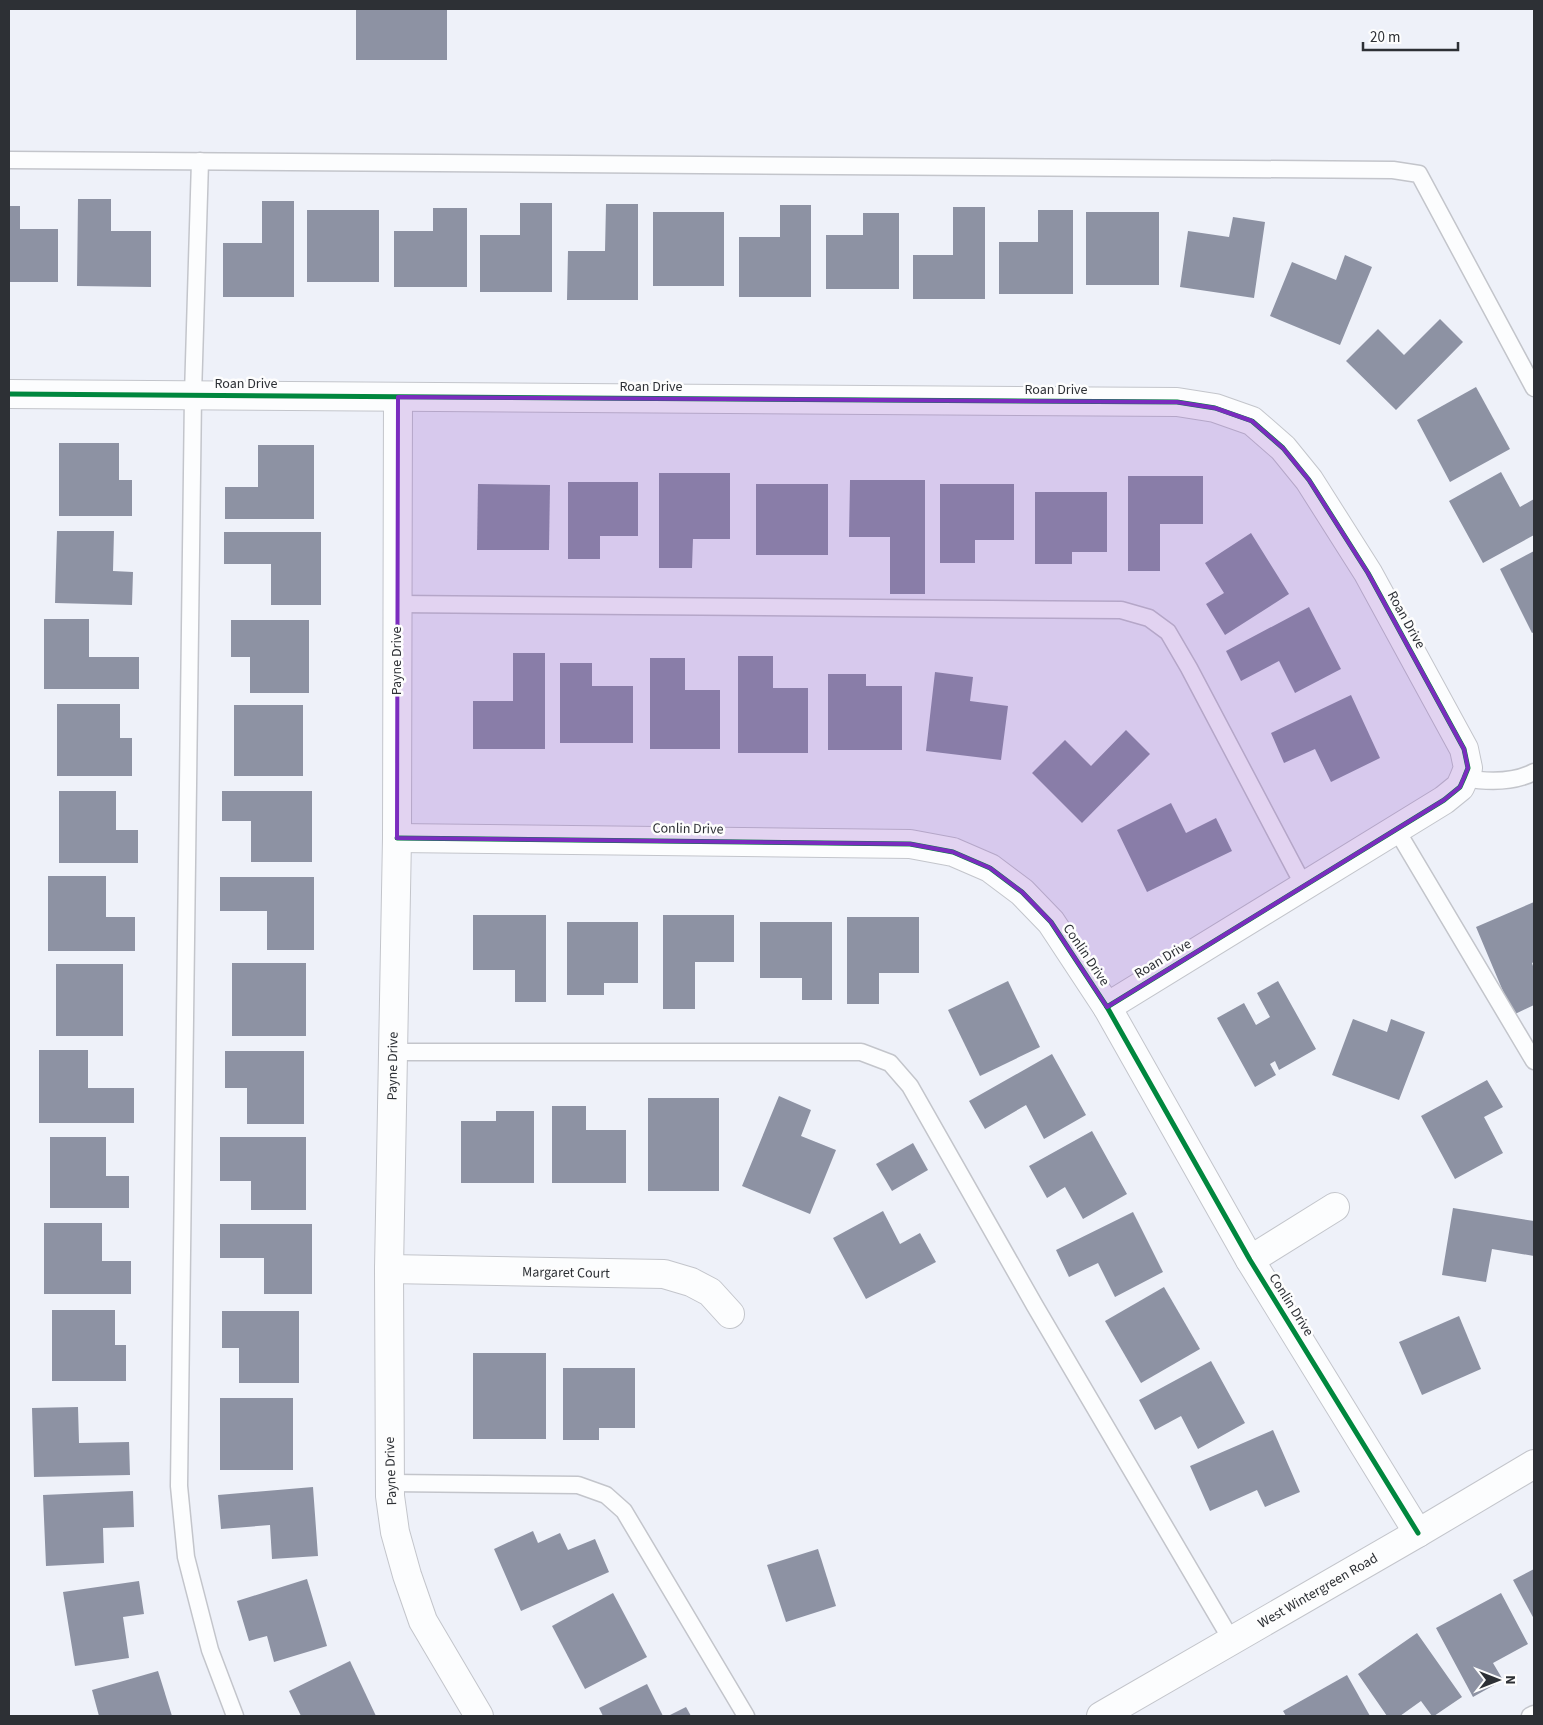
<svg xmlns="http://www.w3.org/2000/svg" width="1543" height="1725" viewBox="0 0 1543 1725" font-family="'Source Sans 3',sans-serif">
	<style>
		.building { fill: #8d92a3 }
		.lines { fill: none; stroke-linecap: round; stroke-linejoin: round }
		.service-casing { stroke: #c3c5cb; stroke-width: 19 }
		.minor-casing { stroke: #c3c5cb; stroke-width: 30 }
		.tertiary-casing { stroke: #c3c5cb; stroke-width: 30 }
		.service { stroke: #fcfdfe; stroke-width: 16 }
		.minor { stroke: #fcfdfe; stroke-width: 28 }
		.tertiary { stroke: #fcfdfe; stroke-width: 28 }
		.cycleway-casing { stroke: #fdfdfd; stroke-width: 8 }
		.cycleway { stroke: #00873e; stroke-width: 5 }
		.marked { fill: #7b2cbf; fill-opacity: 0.2; stroke: #7b2cbf; stroke-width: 4; stroke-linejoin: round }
		.labels { text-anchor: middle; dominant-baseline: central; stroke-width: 5; stroke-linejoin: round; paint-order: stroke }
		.street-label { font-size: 14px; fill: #2d3035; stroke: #fdfdfd }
	</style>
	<rect width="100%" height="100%" fill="#eef1f9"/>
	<g class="building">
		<rect x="356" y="9" width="91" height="51"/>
		<path d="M78,199h33v32h40v56l-74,-1z"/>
		<path d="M262,201h32v96h-71v-54h39z"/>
		<path d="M520,203h32v89h-72v-57h40z"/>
		<path d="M606,204h32v96h-71l1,-49h37z"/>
		<path d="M780,205h31v92h-72v-60h41z"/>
		<path d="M9,206h11v23h38v53h-49z"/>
		<path d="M953,207h32v92h-72v-44h40z"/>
		<path d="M433,208h34v79h-73v-56h39z"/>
		<rect x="307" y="210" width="72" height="72"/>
		<path d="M1038,210h35v84h-74v-52h39z"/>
		<rect x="653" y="212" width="71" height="74"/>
		<rect x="1086" y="212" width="73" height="73"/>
		<path d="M863,213h36v76h-73v-54h37z"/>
		<path d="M1233,217l32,5 -11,76 -74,-11 8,-56 41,6z"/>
		<path d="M1345,255l27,12 -32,78 -70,-29 22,-54 44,18z"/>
		<path d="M1440,319l23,23 -67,68 -50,-49 32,-32 26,26z"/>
		<path d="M1476,387l34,62 -60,33 -33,-62z"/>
		<path d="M59,443h60v37h13v36h-73z"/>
		<path d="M258,445h56v74h-89v-32h33z"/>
		<path d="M1501,472l19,35 14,-8v36l-51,28 -34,-62z"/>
		<path d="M659,473h71v66h-37l-1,29h-33z"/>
		<path d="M1128,476h75v48h-43v47h-32z"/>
		<path d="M850,480h75v114h-35v-57h-41z"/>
		<path d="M568,482h70v54h-38v23h-32z"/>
		<path d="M478,484l72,1 -1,65h-72z"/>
		<rect x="756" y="484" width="72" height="71"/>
		<path d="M940,484h74v56h-39v23h-35z"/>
		<path d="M1035,492h72v60h-35v12h-37z"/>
		<path d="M57,531h57l-1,40 20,1 -1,33 -77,-2z"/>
		<path d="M224,532h97v73h-50v-41h-47z"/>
		<path d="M1251,533l38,61 -64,41 -19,-31 18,-11 -19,-30z"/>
		<path d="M1534,551v81l-2,1 -32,-64z"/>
		<path d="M1309,607l32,62 -46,24 -16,-32 -38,20 -15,-30z"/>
		<path d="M44,619h45v38h50v32h-95z"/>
		<path d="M231,620h78v73h-59v-36h-19z"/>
		<path d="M513,653h32v96h-72v-48h40z"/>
		<path d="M738,656h35v32h35v65h-70z"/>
		<path d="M650,658h35v32h35v59h-70z"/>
		<path d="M560,663h32v23h41v57h-73z"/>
		<path d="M935,672l38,5 -3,24 38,5 -7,54 -75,-9z"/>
		<path d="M828,674h38v12h36v64h-74z"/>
		<path d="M1351,695l29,63 -49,24 -16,-33 -31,14 -13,-30z"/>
		<path d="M57,704h63v34h12v38h-75z"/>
		<rect x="234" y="705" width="69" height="71"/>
		<path d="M1126,730l24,24 -68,69 -50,-50 33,-33 26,26z"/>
		<path d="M59,791h57v39h22v33h-79z"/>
		<path d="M222,791h90v71h-61v-41h-29z"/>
		<path d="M1171,803l15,30 30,-15 16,33 -85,41 -30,-62z"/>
		<path d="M48,876h58v41h29v34h-87z"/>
		<path d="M220,877h94v73h-47v-39h-47z"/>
		<path d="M1534,902v60l-2,1 2,6v36l-21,10 -37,-88z"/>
		<path d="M473,915h73v87h-31v-32h-42z"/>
		<path d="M663,915h71v47h-39v47h-32z"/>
		<path d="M847,917h72v56h-40v31h-32z"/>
		<path d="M567,922h71v61h-34v12h-37z"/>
		<path d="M760,922h72v78h-30v-22h-42z"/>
		<rect x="232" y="963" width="74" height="73"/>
		<rect x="56" y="964" width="67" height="72"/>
		<path d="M1008,981l32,66 -60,29 -32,-66z"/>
		<path d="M1278,981l38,68 -37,21 -4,-9 -5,3 6,11 -21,12 -38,-69 27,-15 12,22 14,-8 -13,-24z"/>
		<path d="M1353,1019l34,13 4,-13 34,13 -26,68 -67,-25z"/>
		<path d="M39,1050h49v38h46v35h-95z"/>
		<path d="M225,1051h79v73h-57v-36h-22z"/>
		<path d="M1052,1054l34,61 -42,24 -18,-34 -41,24 -16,-28z"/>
		<path d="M1487,1080l16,27 -19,10 19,36 -48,26 -34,-63z"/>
		<path d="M779,1096l32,14 -10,26 35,14 -26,64 -68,-28z"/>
		<rect x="648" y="1098" width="71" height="93"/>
		<path d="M552,1106h34v24h40v53h-74z"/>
		<path d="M496,1111h38v72h-73v-62h35z"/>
		<path d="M1092,1131l35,63 -44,25 -18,-32 -18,11 -18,-32z"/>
		<path d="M50,1137h56v39h23v32h-79z"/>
		<path d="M220,1137h86v73h-55v-29h-31z"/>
		<path d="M913,1143l15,27 -36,21 -16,-27z"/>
		<path d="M1453,1208l81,13v35l-42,-7 -6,33 -44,-7z"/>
		<path d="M883,1211l17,33 20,-11 16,29 -70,37 -33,-61z"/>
		<path d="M1133,1212l30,60 -48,25 -17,-34 -29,14 -13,-27z"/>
		<path d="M44,1223h58v38h29v33h-87z"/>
		<path d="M220,1224h92v70h-48v-36h-44z"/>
		<path d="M1164,1287l36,62 -59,34 -36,-62z"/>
		<path d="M52,1310h63v35h11v36h-74z"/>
		<path d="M222,1311h77v72h-60v-35h-17z"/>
		<path d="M1459,1316l22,53 -59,26 -23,-53z"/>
		<rect x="473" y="1353" width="73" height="86"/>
		<path d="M1211,1361l34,62 -47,26 -17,-33 -26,14 -16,-30z"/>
		<path d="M563,1368h72v60h-36v12h-36z"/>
		<rect x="220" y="1398" width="73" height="72"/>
		<path d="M78,1407l1,36 50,-1 1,33 -96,2 -2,-69z"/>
		<path d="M1273,1430l27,62 -35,15 -8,-17 -47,21 -20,-45z"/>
		<path d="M313,1487l5,69 -46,3 -2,-34 -49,4 -3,-34z"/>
		<path d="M133,1491l1,36 -31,1 1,35 -58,3 -3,-71z"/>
		<path d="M533,1531l5,12 22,-10 8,17 27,-11 14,33 -88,39 -27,-62z"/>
		<path d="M818,1549l18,57 -50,16 -19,-57z"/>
		<path d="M1534,1569v50l-21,-39z"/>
		<path d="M307,1579l20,67 -53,16 -7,-26 -18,5 -12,-40z"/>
		<path d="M139,1581l5,33 -21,3 6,41 -54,8 -12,-74z"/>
		<path d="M613,1593l34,64 -62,32 -33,-63z"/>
		<path d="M1501,1593l27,51 -35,19 10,17 -30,17 -37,-69z"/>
		<path d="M1417,1633l45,64 -28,19h-2l-11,-15 -21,15h-13l-29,-42z"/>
		<path d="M350,1661l26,55h-75l-12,-25z"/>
		<path d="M158,1671l14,45h-73l-7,-26z"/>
		<path d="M1347,1675l23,41h-84l-3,-5z"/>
		<path d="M647,1684l16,32h-60l-4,-8z"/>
		<path d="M686,1707l5,9h-23z"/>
	</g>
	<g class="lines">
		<g class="service-casing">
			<g id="service">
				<path d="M9,160l1384,10 26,4 115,214"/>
				<path d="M200,161l-7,234 -14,1091 7,71 24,93 25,66"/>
				<path d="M398,604l723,6 28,8 19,14 21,36 115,218"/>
				<path d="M1464,778c23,4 49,5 70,-6"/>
				<path d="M1396,829l138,232"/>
				<path d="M393,1052h468l29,11 20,23 125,220 197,335"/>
				<path d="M390,1483l188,2 28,10 18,16 122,205"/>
				<path d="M1530,1716l4,-2"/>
			</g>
		</g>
		<g class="minor-casing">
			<g id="minor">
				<path d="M9,394l1168,8 38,6 37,13 31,27 26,32 59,93 96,176 4,19 -4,10 -4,9 -16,13 -337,207"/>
				<path d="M398,397l-1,441 -8,431 1,227 5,36 12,43 16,46 56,95"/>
				<path d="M397,838l513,6 43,8 37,16 32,24 29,30 56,85 143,253 168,273"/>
				<path d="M1250,1260l85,-53"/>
				<path d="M389,1269l275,5 27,8 19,10 20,22"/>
			</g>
		</g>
		<g class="tertiary-casing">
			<path id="tertiary" d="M1101,1716l317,-183 116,-69"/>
		</g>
		<use href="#service" class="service"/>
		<use href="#minor" class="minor"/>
		<use href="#tertiary" class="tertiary"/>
		<g class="cycleway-casing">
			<g id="cycleway">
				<path d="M9,394l1168,8 38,6 37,13 31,27 26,32 59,93 96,176 4,19 -4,10 -4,9 -16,13 -337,207"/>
				<path d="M397,838l513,6 43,8 37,16 32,24 29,30 56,85 143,253 168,273"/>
			</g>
		</g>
		<use href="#cycleway" class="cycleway"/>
	</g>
	<path class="marked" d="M398,397l779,5 38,6 37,13 31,27 26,32 59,93 96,176 4,19 -8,19 -16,13 -337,207 -56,-85 -29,-30 -32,-24 -37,-16 -43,-8 -513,-6z"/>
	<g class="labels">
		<g class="street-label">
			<text x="246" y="384">Roan Drive</text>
			<text x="651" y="387">Roan Drive</text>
			<text x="1056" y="390">Roan Drive</text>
			<text transform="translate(1406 620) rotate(61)">Roan Drive</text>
			<text transform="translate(397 661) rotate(-90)">Payne Drive</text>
			<text transform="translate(688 829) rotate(1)">Conlin Drive</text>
			<text transform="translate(1086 955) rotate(56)">Conlin Drive</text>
			<text transform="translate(1163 959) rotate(-31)">Roan Drive</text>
			<text transform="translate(393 1066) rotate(-89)">Payne Drive</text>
			<text transform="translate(566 1273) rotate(1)">Margaret Court</text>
			<text transform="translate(1291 1305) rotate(58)">Conlin Drive</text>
			<text transform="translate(391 1471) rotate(-92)">Payne Drive</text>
			<text transform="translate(1318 1591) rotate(-30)">West Wintergreen Road</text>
		</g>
	</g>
	<rect width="1543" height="1725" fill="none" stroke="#2d3035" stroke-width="20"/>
	<g transform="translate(1498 1680) rotate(90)" stroke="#fdfdfd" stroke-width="4" paint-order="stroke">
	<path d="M0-4L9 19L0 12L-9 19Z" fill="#2d3035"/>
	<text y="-8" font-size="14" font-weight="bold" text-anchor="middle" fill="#2d3035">N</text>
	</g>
	<path d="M1363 42v8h95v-8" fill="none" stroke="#2d3035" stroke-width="2.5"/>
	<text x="1370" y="42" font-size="15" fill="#2d3035" stroke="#fdfdfd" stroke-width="4" paint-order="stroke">20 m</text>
</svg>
